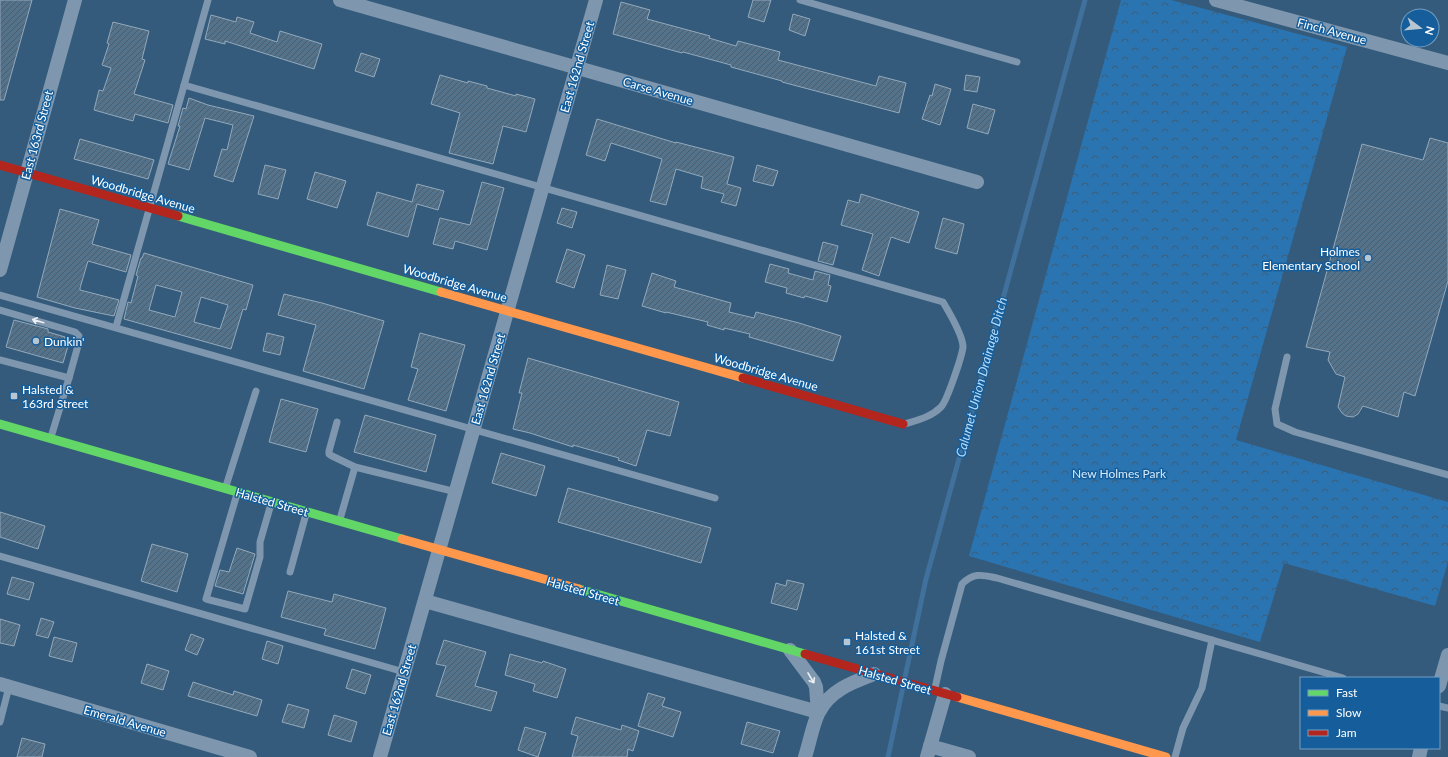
<svg xmlns="http://www.w3.org/2000/svg" width="1448" height="757" viewBox="0 0 1448 757" font-family="Lato,sans-serif">
	<style>
		.forest { fill: url(#forest-crowns) }
		.lines { fill: none; stroke-linecap: round; stroke-linejoin: round }
		.stream { stroke: #3f719c; stroke-width: 5 }
		.building { fill: url(#building-hatch); stroke: #93a9bb; fill-rule: evenodd }
		.lane { stroke: #7f97ae; stroke-width: 7 }
		.street { stroke: #7f97ae; stroke-width: 14 }
		.fast { stroke: #63d668; stroke-width: 9 }
		.slow { stroke: #ff974d; stroke-width: 9 }
		.jam { stroke: #b3261e; stroke-width: 9 }
		.oneway { stroke: #eceff3 }
		.poi-dot { fill: #b8c6d1; stroke: #155e9b; stroke-width: 1.5 }
		.labels { text-anchor: middle; dominant-baseline: central; stroke-width: 3; stroke-linejoin: round; paint-order: stroke }
		.street-label { font-size: 12px; fill: #fff; stroke: #155e9b }
		.poi-label { font-size: 12px; fill: #fff; stroke: #155e9b; text-anchor: start }
		.park-label { font-size: 12px; fill: #d3eafd; stroke: #155e9b }
		.water-label { font-size: 13px; font-style: italic; fill: #b7dcf9; stroke: #155e9b }
	</style>
	<defs>
		<pattern id="forest-crowns" width="20" height="18" patternUnits="userSpaceOnUse"><rect width="20" height="18" fill="#2a74b1"/><path d="M2 6a3 3 0 1 1 6 0M12 15a3 3 0 1 1 6 0" fill="none" stroke="#3d5e79"/></pattern>
		<pattern id="building-hatch" width="6" height="6" patternUnits="userSpaceOnUse"><rect width="6" height="6" fill="#53728c"/><path d="M-1 1l2-2M0 6l6-6M5 7l2-2" fill="none" stroke="#4f5b66"/></pattern>
	</defs>
	<rect width="100%" height="100%" fill="#345b7c"/>
	<path class="forest" d="M1121,0h50l176,47 -111,393 212,62v60l-13,44 -151,-43 -24,79 -291,-86z"/>
	<g class="lines">
		<g class="stream">
			<path d="M905,677l21,-98 159,-579"/>
			<path d="M888,757l15,-70"/>
		</g>
	</g>
	<g class="building">
		<path d="M0,0h32l-28,100h-4z"/>
		<path d="M753,0h18l-7,22 -16,-5z"/>
		<path d="M621,2l29,8 -3,9 63,17 -1,2 27,8 2,-5 42,11 -2,8 98,26 3,-10 27,7 -7,30 -117,-31v-1l-51,-14v-2l-48,-13 -1,1 -69,-19z"/>
		<path d="M793,14l17,5 -5,17 -16,-6z"/>
		<path d="M211,15l25,7 1,-5 17,5 -4,11 27,9 3,-11 42,13 -8,25 -89,-28v3l-20,-5z"/>
		<path d="M113,22l36,9 -7,28 3,1 -11,34 39,11 -5,18 -33,-9 -2,7 -39,-11 5,-20 4,1 8,-23 -9,-3 7,-21 -2,-1z"/>
		<path d="M361,53l19,6 -6,18 -19,-6z"/>
		<path d="M440,75l28,8v-2l19,5v2l29,8v-2l19,5 -9,33 -23,-6 -10,38 -44,-11 11,-40 -29,-9z"/>
		<path d="M966,75l14,2 -3,15 -13,-2z"/>
		<path d="M935,84l16,5 -11,36 -18,-6 8,-24 2,1z"/>
		<path d="M189,98l19,7 46,11 -21,66 -19,-6 8,-27 5,1 6,-25 -28,-7 -16,52 -21,-6 12,-38h-2l5,-18 3,1z"/>
		<path d="M973,104l22,6 -7,24 -21,-6z"/>
		<path d="M597,119l79,24v-1l58,15 -7,27 14,4 -5,18 -15,-4 3,-8 -23,-6 2,-11 -27,-8 -10,36 -16,-4 12,-42 -51,-16 -6,18 -19,-6z"/>
		<path d="M1430,138l18,5v138l-33,115 -11,-4 -6,25 -35,-11 -5,8 -5,3 -7,-1 -4,-3 -4,-6 7,-30 -9,-3 -8,-14 2,-8 -24,-5 56,-203 61,16z"/>
		<path d="M80,139l74,21 -6,19 -74,-20z"/>
		<path d="M265,165l21,5 -8,29 -20,-5z"/>
		<path d="M757,165l21,6 -5,15 -20,-5z"/>
		<path d="M315,172l31,9 -9,27 -30,-9z"/>
		<path d="M482,182l22,6 -17,62 -32,-9 -2,8 -20,-5 7,-26 30,7z"/>
		<path d="M417,184l27,7 -6,19 -21,-6 -9,33 -41,-12 10,-33 35,10z"/>
		<path d="M861,194l58,18 -10,31 -18,-6 -12,39 -17,-6 11,-36 -32,-9 7,-25 11,3z"/>
		<path d="M562,208l15,4 -5,16 -15,-5z"/>
		<path d="M60,209l39,11 -7,24 39,11 -5,17 -38,-11 -8,27v2l39,10 -5,16 -39,-8 -38,-11z"/>
		<path d="M943,218l21,6 -7,30 -22,-6z"/>
		<path d="M823,242l15,4 -5,19 -15,-4z"/>
		<path d="M567,249l18,6 -11,33 -18,-6z"/>
		<path d="M144,253l109,32 -7,25 -3,-1 -12,40 -107,-30 4,-17 3,1 7,-27 -2,-1 5,-17h1zM156,285l26,7 -7,25 -26,-7zM201,297l27,8 -8,24 -26,-7z"/>
		<path d="M770,264l19,5 -1,4 25,7 2,-9 15,4 -2,10 3,1 -4,16 -22,-6 -1,2 -18,-5 1,-5 -22,-6z"/>
		<path d="M607,265l19,5 -8,29 -18,-4z"/>
		<path d="M652,273l24,8 -2,6 57,16 -2,9 25,6 2,-6 43,11 42,13 -8,25 -84,-24 1,-3 -26,-6v2l-17,-5 1,-3 -42,-10v1l-24,-7z"/>
		<path d="M284,294l38,9 62,18 -20,68 -61,-18 13,-46 -38,-10z"/>
		<path d="M14,320l34,9v3l17,5 -2,7 5,2 -5,17 -57,-16z"/>
		<path d="M267,333l17,4 -4,18 -17,-4z"/>
		<path d="M420,333l45,12 -19,66 -38,-11 10,-31 -7,-2z"/>
		<path d="M528,358l151,44 -9,34 -23,-6 -11,36 -18,-6 1,-2 -46,-13v2l-43,-14 -17,-4 9,-36h-3z"/>
		<path d="M281,399l37,10 -12,43 -37,-10z"/>
		<path d="M365,415l71,20 -10,37 -72,-20z"/>
		<path d="M501,453l44,13 -9,30 -44,-13z"/>
		<path d="M568,488l143,40 -10,35 -143,-41z"/>
		<path d="M0,512l45,14 -7,23 -38,-12z"/>
		<path d="M152,544l36,10 -11,38 -36,-11z"/>
		<path d="M237,548l18,6 -12,40 -28,-8 5,-16 9,2z"/>
		<path d="M12,577l22,6 -5,17 -22,-6z"/>
		<path d="M787,580l17,4 -7,26 -26,-7 5,-20 10,3z"/>
		<path d="M288,591l44,11 2,-8 52,14 -11,41 -51,-14 2,-6 -45,-12z"/>
		<path d="M41,618l13,4 -6,16 -12,-3z"/>
		<path d="M0,619l20,6 -6,21 -14,-3z"/>
		<path d="M191,634l13,5 -7,16 -12,-5z"/>
		<path d="M54,637l23,6 -5,19 -23,-6z"/>
		<path d="M444,640l42,12 -11,34 22,6 -6,19 -55,-15 10,-30 -10,-2z"/>
		<path d="M267,641l16,5 -5,18 -16,-5z"/>
		<path d="M510,654l32,9 1,-2 23,8 -9,29 -24,-7 2,-7 -30,-9z"/>
		<path d="M147,664l22,7 -6,19 -22,-7z"/>
		<path d="M352,669l19,6 -6,19 -19,-6z"/>
		<path d="M193,682l40,13 1,-4 28,9 -5,16 -69,-20z"/>
		<path d="M648,693l17,5 -3,8 19,6 -8,25 -35,-11z"/>
		<path d="M288,704l21,6 -5,18 -22,-6z"/>
		<path d="M334,715l23,7 -6,20 -23,-7z"/>
		<path d="M576,717l45,13 1,-5 17,6 -6,20 -5,-2 -1,8h-55l6,-21 -7,-2z"/>
		<path d="M747,722l33,9 -7,22 -32,-9z"/>
		<path d="M525,727l21,6 -8,24 -20,-7z"/>
		<path d="M22,738l23,6 -3,13h-25z"/>
	</g>
	<g class="lines">
		<g class="lane">
			<path d="M800,0l217,62"/>
			<path d="M184,85l759,217c6,10 20,34 20,45 -1,9 -16,54 -22,60 -10,10 -23,13 -36,17"/>
			<path d="M0,295l715,203"/>
			<path d="M0,310l75,22 4,4v6l-10,36"/>
			<path d="M116,327l92,-327"/>
			<path d="M1287,357l-12,52 2,15 18,8 153,43"/>
			<path d="M0,360l69,18 -18,59"/>
			<path d="M337,422l-8,29v3l3,2 23,11 101,25"/>
			<path d="M226,486l30,-95"/>
			<path d="M237,494l-31,105 39,10 15,-52v-15l11,-38"/>
			<path d="M340,519l15,-52"/>
			<path d="M0,556l404,116"/>
			<path d="M290,572l16,-58"/>
			<path d="M935,688l6,-27 21,-77c12,-12 20,-9 35,-6l346,100"/>
			<path d="M1439,706l9,2"/>
			<path d="M0,722l9,-35"/>
			<path d="M1175,757l8,-29 19,-40 10,-48"/>
		</g>
		<g class="street">
			<path d="M340,0l637,182"/>
			<path d="M1216,0l232,63"/>
			<path d="M0,270l75,-270"/>
			<path d="M425,601l393,111"/>
			<path d="M790,650l24,32 2,5 2,25"/>
			<path d="M0,684l250,73"/>
			<path d="M1439,686l9,-31"/>
			<path d="M930,746l39,11"/>
			<path d="M380,757l216,-757"/>
			<path d="M805,757c4,-12 8,-34 14,-45 11,-22 34,-30 55,-38"/>
			<path d="M927,757l18,-63"/>
			<path d="M1419,757l2,-9"/>
		</g>
		<g class="fast">
			<path d="M178,216l263,76"/>
			<path d="M0,424l402,115"/>
			<path d="M579,589l226,65"/>
		</g>
		<g class="slow">
			<path d="M441,292l302,86"/>
			<path d="M402,539l177,50"/>
			<path d="M957,697l209,60"/>
		</g>
		<g class="jam">
			<path d="M0,165l178,51"/>
			<path d="M743,378l160,46"/>
			<path d="M805,654l152,43"/>
		</g>
	</g>
	<defs><path id="oneway-shaft" d="M-6 0H5M1.5-3L5.5 0L1.5 3" fill="none" stroke-width="1.6" stroke-linecap="round" stroke-linejoin="round"/></defs>
	<g class="oneway">
		<use href="#oneway-shaft" transform="translate(38 321) rotate(-164)"/>
		<use href="#oneway-shaft" transform="translate(811 678) rotate(59)"/>
	</g>
	<g class="poi-dot">
		<circle cx="1368" cy="258" r="4"/>
		<circle cx="36" cy="341" r="4"/>
		<rect x="10" y="392" width="8" height="8" rx="2"/>
		<rect x="843" y="638" width="8" height="8" rx="2"/>
	</g>
	<g class="labels">
		<g class="street-label">
			<text transform="translate(1332 31) rotate(15)">Finch Avenue</text>
			<text transform="translate(577 67) rotate(-74)">East 162nd Street</text>
			<text transform="translate(658 91) rotate(16)">Carse Avenue</text>
			<text transform="translate(37 135) rotate(-75)">East 163rd Street</text>
			<text transform="translate(143 194) rotate(16)">Woodbridge Avenue</text>
			<text transform="translate(455 283) rotate(16)">Woodbridge Avenue</text>
			<text transform="translate(766 372) rotate(16)">Woodbridge Avenue</text>
			<text transform="translate(488 379) rotate(-74)">East 162nd Street</text>
			<text transform="translate(272 502) rotate(16)">Halsted Street</text>
			<text transform="translate(583 591) rotate(16)">Halsted Street</text>
			<text transform="translate(895 680) rotate(16)">Halsted Street</text>
			<text transform="translate(399 690) rotate(-74)">East 162nd Street</text>
			<text transform="translate(125 721) rotate(16)">Emerald Avenue</text>
		</g>
		<g class="poi-label">
			<text x="1360" y="251" text-anchor="end">Holmes<tspan x="1360" dy="14">Elementary School</tspan></text>
			<text x="44" y="341">Dunkin'</text>
			<text x="22" y="389">Halsted &amp;<tspan x="22" dy="14">163rd Street</tspan></text>
			<text x="855" y="635">Halsted &amp;<tspan x="855" dy="14">161st Street</tspan></text>
		</g>
		<g class="park-label">
			<text x="1119" y="473">New Holmes Park</text>
		</g>
		<g class="water-label">
			<text transform="translate(981 377) rotate(-75)">Calumet Union Drainage Ditch</text>
		</g>
	</g>
	<rect x="1300" y="677" width="140" height="72" fill="#155e9b" stroke="#739ec3"/>
	<rect x="1308" y="690" width="20" height="6" fill="#63d668" stroke="#739ec3"/>
	<text x="1336" y="697" font-size="12" fill="#ffffff">Fast</text>
	<rect x="1308" y="710" width="20" height="6" fill="#ff974d" stroke="#739ec3"/>
	<text x="1336" y="717" font-size="12" fill="#ffffff">Slow</text>
	<rect x="1308" y="730" width="20" height="6" fill="#b3261e" stroke="#739ec3"/>
	<text x="1336" y="737" font-size="12" fill="#ffffff">Jam</text>
	<g transform="translate(1420 28) rotate(106)"><circle r="19" fill="#155e9b" stroke="#739ec3"/>
	<path d="M0-3L7 15L0 10L-7 15Z" fill="#b8c6d1"/>
	<text y="-6" font-size="11" font-weight="bold" text-anchor="middle" fill="#ffffff">N</text>
	</g>
</svg>
